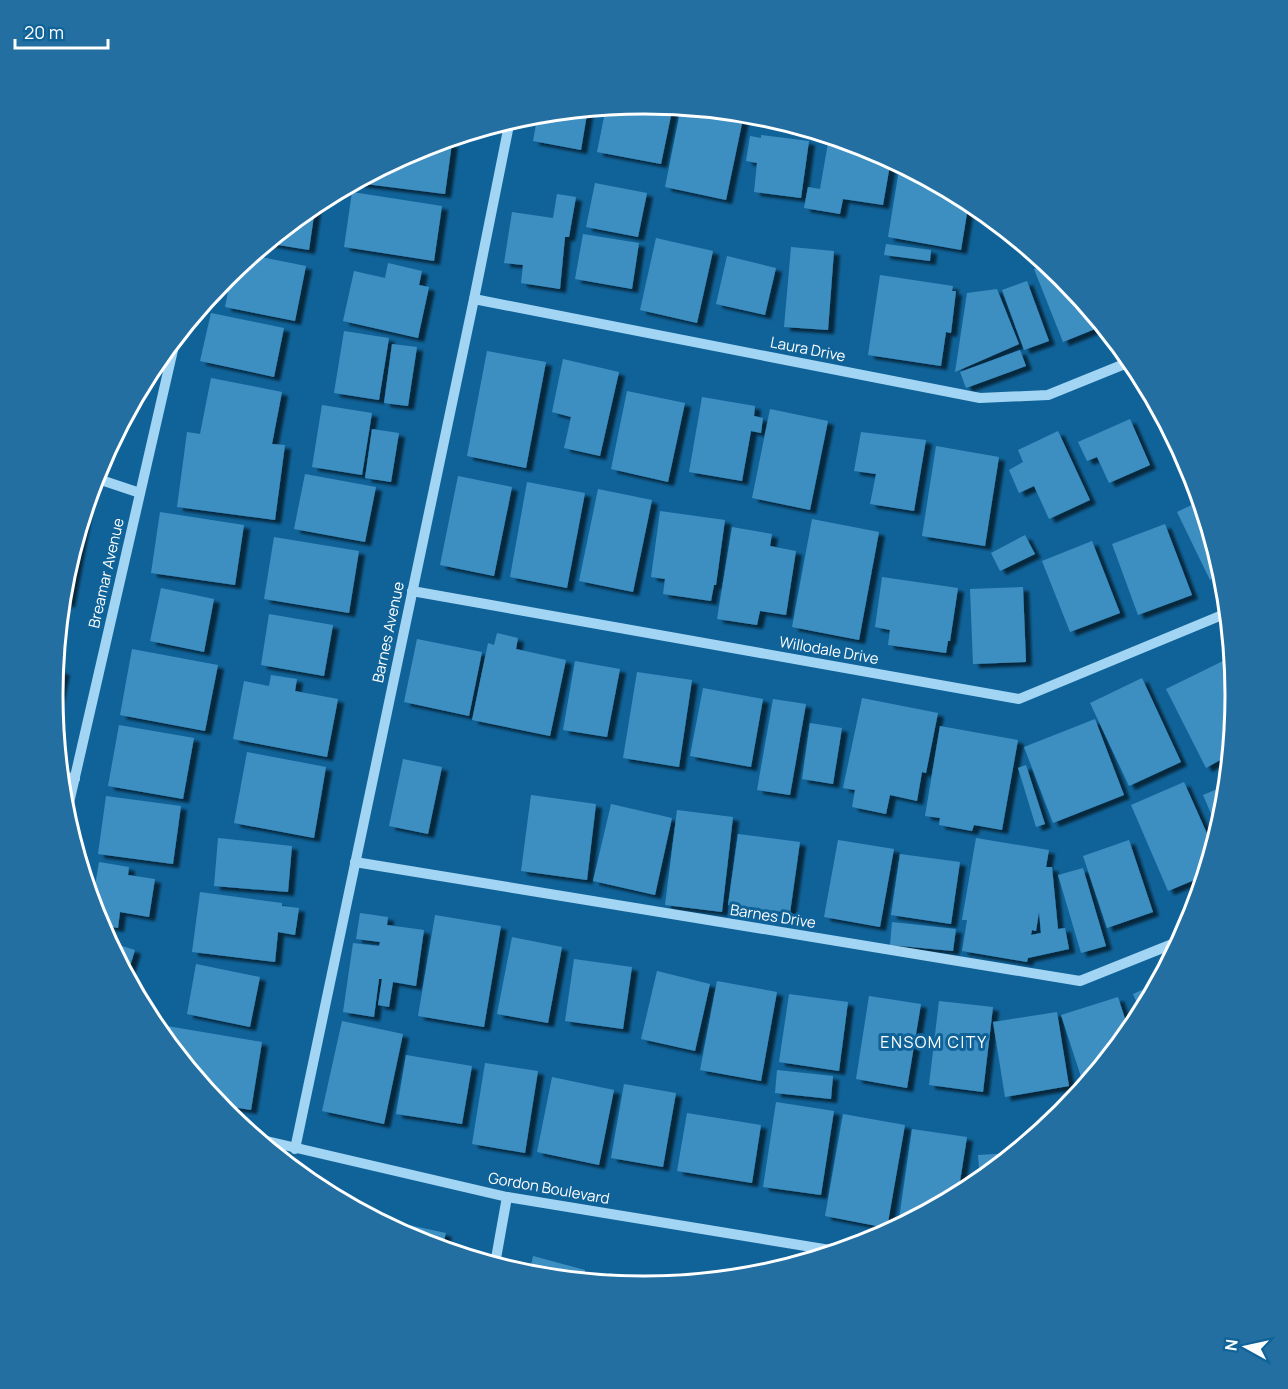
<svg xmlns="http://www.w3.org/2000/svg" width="1288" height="1389" viewBox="0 0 1288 1389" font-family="Manrope,sans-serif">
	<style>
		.building { fill: #3e8fc2; fill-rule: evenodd; filter: url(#shadow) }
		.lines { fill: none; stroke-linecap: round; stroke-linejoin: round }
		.minor { stroke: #a2d5f4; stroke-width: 10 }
		.labels { text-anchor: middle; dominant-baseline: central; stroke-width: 6; stroke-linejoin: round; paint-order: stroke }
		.street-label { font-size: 15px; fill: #fff; stroke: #106399 }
		.neighbourhood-label { font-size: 16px; letter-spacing: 1.5px; fill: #fff; stroke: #106399 }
		.rim { fill: none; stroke: #fff; stroke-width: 3 }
	</style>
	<defs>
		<filter id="shadow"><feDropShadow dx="6" dy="4" stdDeviation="1.5" flood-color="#0009"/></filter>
	</defs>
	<rect width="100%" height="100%" fill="#106399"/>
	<g class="building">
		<path d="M644,103l29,3 -12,58 -64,-12 9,-45z"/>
		<path d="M681,107l63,7 -18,86 -61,-13z"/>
		<path d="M588,108l-7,42 -48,-9 5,-28z"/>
		<path d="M761,135l48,6 -8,57 -47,-6 3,-29 -11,-2 4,-25 11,2z"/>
		<path d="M829,137l42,11 20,11 -8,46 -40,-6 -3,15 -36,-6 4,-21 12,2z"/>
		<path d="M440,141l12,2 -7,51 -88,-11v-3l61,-32z"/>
		<path d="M900,164l69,37 -8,49 -73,-13z"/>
		<path d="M595,183l52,10 -9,44 -52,-10z"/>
		<path d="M352,192l90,14 -8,55 -90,-14z"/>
		<path d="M557,194l19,3 -7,40h-4l-5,52 -39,-6 2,-18 -19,-2 8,-51 41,6z"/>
		<path d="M316,202l-7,48 -43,-7z"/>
		<path d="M583,234l56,9 -7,46 -57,-10z"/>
		<path d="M656,238l57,13 -16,72 -57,-13z"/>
		<path d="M886,244l45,6 -1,11 -46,-6z"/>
		<path d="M791,247l43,4 -6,79 -44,-3z"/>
		<path d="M251,255l55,11 -11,55 -70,-14 7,-36z"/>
		<path d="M727,256l49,12 -11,47 -49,-11z"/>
		<path d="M388,263l34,8 -3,14 10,2 -11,51 -75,-17 11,-50 31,7z"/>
		<path d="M1047,264l15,12 52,64 -8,3 -6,-16 -37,15 -29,-73z"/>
		<path d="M880,275l73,11 -1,5h4l-5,42 -5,-1 -5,34 -73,-11z"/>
		<path d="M1027,281l22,60 -25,9 -22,-60z"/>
		<path d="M997,289l22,55 -64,28 12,-79z"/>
		<path d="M211,313l73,15 -10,49 -74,-16z"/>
		<path d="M344,331l45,7 -10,62 -45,-7z"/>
		<path d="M392,344l25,3 -9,59 -24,-3z"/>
		<path d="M1020,350l6,16 -60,22 -6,-16z"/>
		<path d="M487,351l59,11 -20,106 -59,-12z"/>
		<path d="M563,359l56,13 -19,84 -36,-8 7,-31 -19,-5z"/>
		<path d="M211,378l71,14 -10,52 13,1 -10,75 -98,-13 10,-75 13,2z"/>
		<path d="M627,391l58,12 -17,79 -57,-13z"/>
		<path d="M702,397l53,9 -1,10 9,2 -2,15 -10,-2 -9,50 -53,-9z"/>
		<path d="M322,405l50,8 -10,62 -50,-8z"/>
		<path d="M770,409l58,12 -18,89 -58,-12z"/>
		<path d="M1130,419l20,46 -41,18 -12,-26 -10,4 -9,-19z"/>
		<path d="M372,429l27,4 -8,49 -26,-4z"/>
		<path d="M1058,431l32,69 -41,19 -15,-33 -15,7 -10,-23 14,-8 -5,-12z"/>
		<path d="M861,432l65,8 -12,71 -44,-7 6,-30 -22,-3z"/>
		<path d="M936,446l63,11 -14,89 -63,-10z"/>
		<path d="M305,474l71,13 -11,55 -71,-13z"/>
		<path d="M458,476l54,11 -18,89 -54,-11z"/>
		<path d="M527,482l58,11 -18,95 -57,-11z"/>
		<path d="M598,489l54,11 -19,92 -54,-11z"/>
		<path d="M1200,501l22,73 -12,6 -33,-68z"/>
		<path d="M660,511l65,9 -9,65h-2l-3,16 -48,-7 2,-15 -14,-2z"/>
		<path d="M84,512h2l-17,92 -7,-2 2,-23z"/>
		<path d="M160,512l84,13 -9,60 -84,-12z"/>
		<path d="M812,519l67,13 -20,108 -67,-13z"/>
		<path d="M1165,524l27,71 -54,20 -26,-71z"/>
		<path d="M732,527l40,7 -2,12 26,5 -10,64 -26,-4 -3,14 -40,-6z"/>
		<path d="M1025,535l10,19 -35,17 -9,-18z"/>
		<path d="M274,537l85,14 -10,62 -85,-14z"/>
		<path d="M1092,541l28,72 -50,19 -28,-71z"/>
		<path d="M882,577l76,11 -8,53h-2l-2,12 -58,-8 2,-15 -15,-3z"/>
		<path d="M1023,587l3,75 -53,2 -3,-75z"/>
		<path d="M161,588l53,11 -10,53 -54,-11z"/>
		<path d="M269,614l64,11 -9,51 -63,-11z"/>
		<path d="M497,633l21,5 -2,11 50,11 -16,76 -78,-16 16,-77 6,2z"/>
		<path d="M417,639l65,13 -13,64 -65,-14z"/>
		<path d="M132,649l86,16 -13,66 -85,-16z"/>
		<path d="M1225,660l9,17 2,17 -7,61 -23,13 -40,-79z"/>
		<path d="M575,661l45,8 -13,68 -44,-7z"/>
		<path d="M55,669l9,2 -7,33 -4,-1v-9z"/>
		<path d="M637,672l55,8 -13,87 -56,-9z"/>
		<path d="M271,675l26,4 -2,12 43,8 -11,58 -94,-18 11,-58 25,5z"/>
		<path d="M1142,678l39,84 -52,24 -39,-83z"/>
		<path d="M703,688l60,11 -12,68 -61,-11z"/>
		<path d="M862,698l76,15 -12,60 -4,-1 -5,29 -27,-6 -4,19 -34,-7 3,-17 -12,-2z"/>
		<path d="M773,699l33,5 -16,91 -33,-5z"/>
		<path d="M1095,719l29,76 -71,28 -29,-76z"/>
		<path d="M810,723l32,5 -9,56 -31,-5z"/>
		<path d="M119,725l75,13 -11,61 -75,-13z"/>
		<path d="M940,726l78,14 -16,90 -28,-5 -2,6 -33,-6 1,-7 -15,-2z"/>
		<path d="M247,752l79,15 -12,71 -80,-15z"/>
		<path d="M403,759l39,8 -14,67 -39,-8z"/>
		<path d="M1026,765l19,59 -9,3 -18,-59z"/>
		<path d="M1184,782l29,65 -9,29 -36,15 -37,-86z"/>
		<path d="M1227,785l-3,25 -6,20 -15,-35z"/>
		<path d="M531,795l65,9 -9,76 -66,-9z"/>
		<path d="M106,796l75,10 -8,58 -75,-10z"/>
		<path d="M611,804l61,14 -17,77 -62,-14z"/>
		<path d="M677,810l56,7 -11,95 -57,-7z"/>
		<path d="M738,834l62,8 -10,71 -62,-8z"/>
		<path d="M218,838l74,8 -4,46 -74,-6z"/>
		<path d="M976,838l73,12 -3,17h6l6,62 7,-1 4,21 -41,9 -1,4 -65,-11 5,-31h-5zM1039,912l2,21 -10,2 1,-5 4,1z"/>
		<path d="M838,840l56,9 -14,78 -56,-10z"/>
		<path d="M1129,840l24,72 -46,16 -24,-72z"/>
		<path d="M900,854l60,8 -9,62 -60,-9z"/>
		<path d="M99,862l30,5 -1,8 27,4 -6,38 -29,-5 -2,16 -18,-3 -8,-21z"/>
		<path d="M1083,868l23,78 -25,7 -23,-78z"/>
		<path d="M200,892l82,11v3l17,2 -4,27 -17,-3 -3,30 -83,-10z"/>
		<path d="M360,913l28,4 -1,8 37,5 -8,56 -23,-4 -4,25 -11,-2 4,-26h-3l-5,38 -31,-5 10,-69 26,3 1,-4 -24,-3z"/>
		<path d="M435,915l66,11 -17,101 -66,-11z"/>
		<path d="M892,922l64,7 -3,22 -63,-6z"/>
		<path d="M512,937l50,10 -14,76 -51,-9z"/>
		<path d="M109,942l26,8 -8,26z"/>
		<path d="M574,959l58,8 -9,62 -58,-8z"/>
		<path d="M196,964l64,13 -10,50 -63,-13z"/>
		<path d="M657,971l53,13 -15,67 -54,-12z"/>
		<path d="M717,981l60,11 -16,89 -61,-11z"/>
		<path d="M1157,983l-16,30 -8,-19z"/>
		<path d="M789,994l59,8 -9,69 -60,-9z"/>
		<path d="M869,996l52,8 -14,84 -51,-9z"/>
		<path d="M1118,997l11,34 -45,55 -23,-71z"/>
		<path d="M939,1001l54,6 -10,85 -54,-7z"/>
		<path d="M1057,1012l12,74 -64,11 -12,-75z"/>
		<path d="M342,1021l61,13 -19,90 -62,-13z"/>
		<path d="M167,1026l95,16 -11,68 -32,-5 -54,-66z"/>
		<path d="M406,1055l66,11 -10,58 -66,-10z"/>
		<path d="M485,1063l53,8 -13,82 -53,-9z"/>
		<path d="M777,1070l56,6 -2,23 -56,-6z"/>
		<path d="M552,1077l62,13 -15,75 -62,-13z"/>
		<path d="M624,1084l52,9 -13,74 -52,-9z"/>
		<path d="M776,1102l58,9 -13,84 -58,-8z"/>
		<path d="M687,1113l74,12 -9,58 -75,-12z"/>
		<path d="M843,1114l62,11 -18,103 -62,-12z"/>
		<path d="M912,1129l55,8 -9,57 -60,32z"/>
		<path d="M1013,1153l-33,28 -2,-26z"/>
		<path d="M352,1205l24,4 -2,9 -22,-12z"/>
		<path d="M390,1221l56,12 -4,15 -25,-7 -28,-15z"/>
		<path d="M533,1256l52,14 -2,10 -54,-5z"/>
		<path d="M609,1273l50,11 -15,2 -37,-4z"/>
		<path d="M673,1277l18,4 -20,2z"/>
	</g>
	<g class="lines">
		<g class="minor">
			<path d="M474,299l506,99 68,-3 84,-34"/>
			<path d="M95,478l45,15"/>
			<path d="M412,591l607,108 208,-86"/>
			<path d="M60,775l15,4"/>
			<path d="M66,816l110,-479"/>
			<path d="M355,862l725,119 100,-40"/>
			<path d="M258,1139l249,58 329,54"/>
			<path d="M295,1149l179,-850 36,-179"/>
			<path d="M495,1264l12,-67"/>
		</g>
	</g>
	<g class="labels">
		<g class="street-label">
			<text transform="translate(808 349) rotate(11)">Laura Drive</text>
			<text transform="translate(106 573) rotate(-77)">Breamar Avenue</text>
			<text transform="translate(388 632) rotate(-78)">Barnes Avenue</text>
			<text transform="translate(829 650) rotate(10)">Willodale Drive</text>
			<text transform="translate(773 916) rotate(9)">Barnes Drive</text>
			<text transform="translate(549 1188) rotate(10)">Gordon Boulevard</text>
		</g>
		<g class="neighbourhood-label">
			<text x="934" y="1042">ENSOM CITY</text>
		</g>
	</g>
	<path d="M0 0H1288V1389H0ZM63 695a581 581 0 1 1 1162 0a581 581 0 1 1-1162 0Z" fill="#236fa1" fill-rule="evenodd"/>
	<path class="rim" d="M63 695a581 581 0 1 1 1162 0a581 581 0 1 1-1162 0Z"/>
	<g transform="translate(1246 1347) rotate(278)" stroke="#106399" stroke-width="4.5" paint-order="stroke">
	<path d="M0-4.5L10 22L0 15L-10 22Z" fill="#ffffff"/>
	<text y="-9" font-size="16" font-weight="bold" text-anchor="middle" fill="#ffffff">N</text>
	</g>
	<path d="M15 39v9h93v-9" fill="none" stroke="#ffffff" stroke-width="3"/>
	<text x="24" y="39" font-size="18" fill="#ffffff" stroke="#106399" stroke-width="4.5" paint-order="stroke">20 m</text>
</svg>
